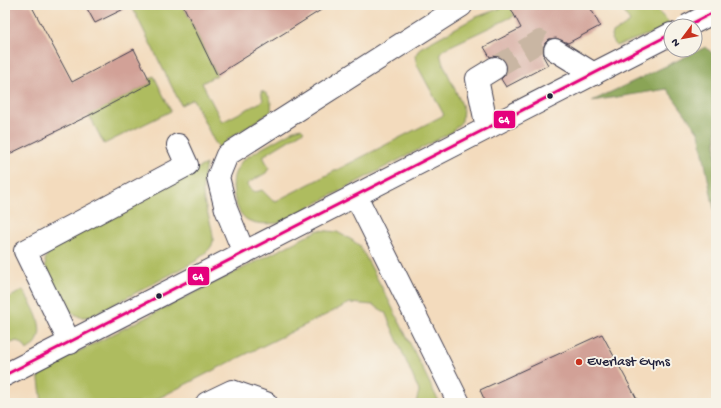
<svg xmlns="http://www.w3.org/2000/svg" width="721" height="408" viewBox="0 0 721 408" font-family="'Gochi Hand',sans-serif">
	<style>
		.green { fill: #aebc5f; stroke: #686f4d }
		.forest { fill: #8aa456; stroke: #566348 }
		.building { fill: #d2a197 }
		.lines { fill: none; stroke-linecap: round; stroke-linejoin: round }
		.minor-tunnel { stroke: #c9b6a3; stroke-width: 22; stroke-dasharray: 22 11; stroke-linecap: butt }
		.minor-casing { stroke: #413e4e; stroke-width: 24 }
		.minor { stroke: #fff; stroke-width: 22 }
		.rail-casing { stroke: #22223b; stroke-width: 4.5 }
		.rail { stroke: #f7f3e8; stroke-width: 3; stroke-dasharray: 9; stroke-linecap: butt }
		.minor-bridge-casing { stroke: #413e4e; stroke-width: 24; stroke-linecap: butt }
		.minor-bridge { stroke: #fff; stroke-width: 22 }
		.bus-1-casing { stroke: #f7f3e8; stroke-width: 6 }
		.bus-1 { stroke: #e5007d; stroke-width: 3 }
		.bus-dot { fill: #22223b; stroke: #f7f3e8; stroke-width: 1.5 }
		.poi-dot { fill: #c8321e; stroke: #f7f3e8; stroke-width: 1.5 }
		.labels { text-anchor: middle; dominant-baseline: central; stroke-width: 4; stroke-linejoin: round; paint-order: stroke }
		.poi-label { font-size: 14px; fill: #22223b; stroke: #f7f3e8; text-anchor: start }
		.line-badge { stroke: #f7f3e8; stroke-width: 1.5 }
		.badge-label { font-size: 11px; text-anchor: middle; font-weight: bold; fill: #fff }
	</style>
	<rect width="100%" height="100%" fill="#f7f3e8"/>
	<filter id="ink" filterUnits="userSpaceOnUse"><feTurbulence type="fractalNoise" baseFrequency=".025" numOctaves="2"/><feDisplacementMap in="SourceGraphic" scale="8" xChannelSelector="R" yChannelSelector="G"/><feConvolveMatrix kernelMatrix="1 2 1 2 8 2 1 2 1" color-interpolation-filters="sRGB"/></filter>
	<filter id="wash" filterUnits="userSpaceOnUse"><feTurbulence type="fractalNoise" baseFrequency=".012" numOctaves="4" result="noise"/><feDisplacementMap in="SourceGraphic" scale="16" xChannelSelector="R" yChannelSelector="G"/><feGaussianBlur stdDeviation="0.9" result="paint"/><feColorMatrix in="noise" values="0 0 0 0 0 0 0 0 0 0 0 0 0 0 0 0 0 1.4 0 .05"/><feComposite in="paint" operator="in"/></filter>
	<g filter="url(#wash)">
		<rect width="100%" height="100%" fill="#f3dbbd"/>
		<g class="green">
			<path d="M131,5h52l34,70 -15,8 20,39 41,-21 -2,-10c10,3 11,11 10,21l-44,28 3,5 -9,5 -7,-9 -21,-42 -12,6z"/>
			<path d="M509,5h28l-93,44 -4,4 2,8 21,46 -1,14 -10,11 -173,91c-10,1 -24,2 -33,-4 -11,-8 -15,-30 -12,-43 1,-4 5,-10 7,-14 5,-6 44,-26 53,-32l7,-2 3,3 -41,25 6,12 -3,5 -18,10 -1,2c5,7 7,8 15,5l9,9 5,2 168,-86 -27,-50 -2,-9 5,-8 54,-30z"/>
			<path d="M620,5h31l21,20 -11,5 -45,16 -5,-7 2,-6 17,-11z"/>
			<path d="M154,76l17,35 -67,33 -15,-29 62,-32 -2,-4z"/>
			<path d="M206,164c-2,11 -4,21 -3,31 1,13 14,39 9,50 -3,6 -11,11 -16,16l-106,56h-10l-18,-10 -15,-27 -2,-20 3,-8 7,-10 44,-25z"/>
			<path d="M319,230l18,2 15,8 8,6 29,55 48,97v5h-21l3,-12 -34,-79 -12,-7 -23,-2 -136,67 -65,33h-107l-4,-31z"/>
			<path d="M23,290c8,14 25,38 12,54 -2,2 -6,4 -8,6l-4,-6 -6,-3 -12,4v-45z"/>
		</g>
		<path class="forest" d="M706,47l10,10v162l-17,-86 -32,-44 -75,12z"/>
		<g id="blocks">
			<g class="building">
				<path d="M5,5h26l41,77 62,-33 17,34 -61,32 -85,41z"/>
				<path d="M85,5h47l-37,18z"/>
				<path d="M183,5h146l-112,70z"/>
				<path d="M509,5h80l11,21 -32,17 -12,-5 -7,1 -4,4 -2,6 1,7h-1l5,9 -42,22 -5,-8 5,-5 1,-7 -1,-5 -5,-5 -6,-1 -5,1 -6,-10 37,-19z"/>
				<path d="M602,334l37,69h-153l-6,-13z"/>
			</g>
		</g>
	</g>
	<g filter="url(#ink)">
		<use href="#blocks" fill-opacity="0" stroke="#413e4e" stroke-width="1"/>
		<g class="lines">
			<path class="minor-tunnel" d="M495,68l45,-27 15,9"/>
			<g class="minor-casing">
				<g id="minor">
					<path d="M555,50l39,24"/>
					<path d="M487,128l-10,-49 18,-11"/>
					<path d="M356,196l103,207"/>
					<path d="M244,253l-18,-44 -8,-32 9,-22 234,-149"/>
					<path d="M70,343l-45,-92 162,-86 -9,-20"/>
					<path d="M5,375l666,-341"/>
					<path d="M207,403l25,-12 34,12"/>
				</g>
			</g>
			<use href="#minor" class="minor"/>
			<g class="rail-casing">
				<path id="rail" d="M695,5l21,19"/>
			</g>
			<use href="#rail" class="rail"/>
			<g class="minor-bridge-casing">
				<path id="minor-bridge" d="M687,26l29,-15"/>
			</g>
			<use href="#minor-bridge" class="minor-bridge"/>
			<g class="bus-1-casing">
				<g id="bus-1">
					<path d="M687,26l29,-15"/>
					<path d="M5,375l666,-341"/>
				</g>
			</g>
			<use href="#bus-1" class="bus-1"/>
		</g>
	</g>
	<g class="bus-dot">
		<circle cx="550" cy="96" r="3.5"/>
		<circle cx="159" cy="296" r="3.5"/>
	</g>
	<circle class="poi-dot" cx="579" cy="362" r="4"/>
	<g class="labels">
		<g class="poi-label">
			<text x="587" y="362">Everlast Gyms</text>
		</g>
	</g>
	<g class="line-badge">
		<rect x="493" y="110" width="23" height="19" rx="4" fill="#e5007d"/>
		<rect x="187" y="266" width="23" height="20" rx="4" fill="#e5007d"/>
	</g>
	<g class="badge-label">
		<text x="504" y="123">64</text>
		<text x="198" y="280">64</text>
	</g>
	<rect width="721" height="408" fill="none" stroke="#f7f3e8" stroke-width="20"/>
	<g transform="translate(683 38) rotate(238)"><circle r="19" fill="#f7f3e8" stroke="#a29fa3"/>
	<path d="M0-3L7 15L0 10L-7 15Z" fill="#c8321e"/>
	<text y="-6" font-size="11" font-weight="bold" text-anchor="middle" fill="#22223b">N</text>
	</g>
</svg>
